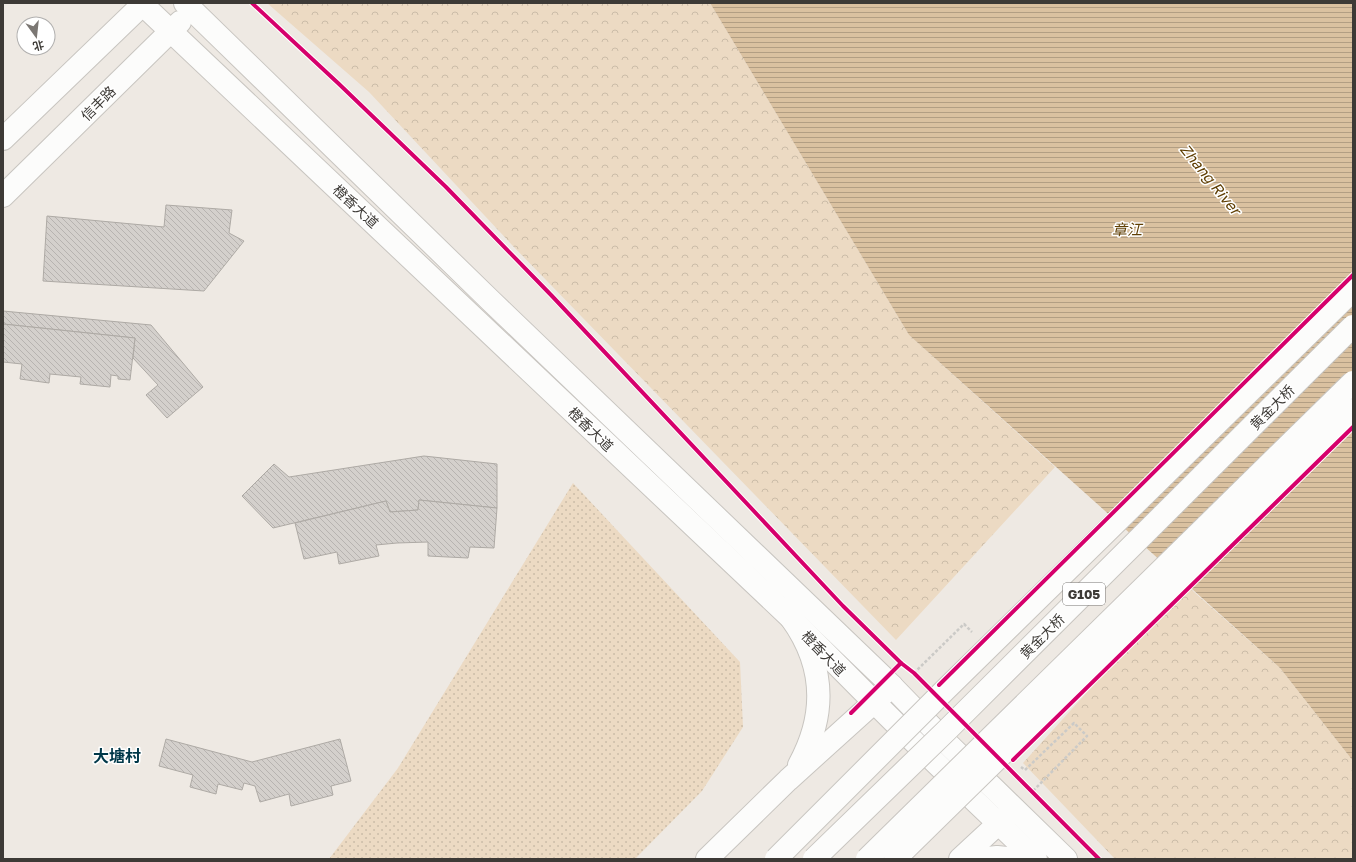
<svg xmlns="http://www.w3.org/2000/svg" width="1356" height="862" viewBox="0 0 1356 862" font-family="'Golos Text','Noto Sans SC',sans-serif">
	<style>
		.grass { fill: url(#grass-dots) }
		.park { fill: url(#park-crowns) }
		.water { fill: url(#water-rules) }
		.building { fill: url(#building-back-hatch); stroke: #aeaaa5 }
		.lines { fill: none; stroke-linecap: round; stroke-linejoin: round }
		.secondary-casing { stroke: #c8c5c0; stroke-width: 24 }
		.highway-casing { stroke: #c8c5c0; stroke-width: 24 }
		.path { stroke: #cbcac7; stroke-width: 2.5; stroke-dasharray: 3 2; stroke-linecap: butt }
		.secondary { stroke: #fcfcfb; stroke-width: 22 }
		.highway { stroke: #fcfcfb; stroke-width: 22 }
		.secondary-bridge-casing { stroke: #c8c5c0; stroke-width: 24; stroke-linecap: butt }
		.highway-bridge-casing { stroke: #c8c5c0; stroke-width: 24; stroke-linecap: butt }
		.secondary-bridge { stroke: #fcfcfb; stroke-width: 22 }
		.highway-bridge { stroke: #fcfcfb; stroke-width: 22 }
		.cycleway-casing { stroke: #fff; stroke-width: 6 }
		.cycleway { stroke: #d6006c; stroke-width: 4 }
		.labels { text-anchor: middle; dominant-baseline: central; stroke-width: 3; stroke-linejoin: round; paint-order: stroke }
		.shield { fill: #fff; stroke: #777572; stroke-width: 1 }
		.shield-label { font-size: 13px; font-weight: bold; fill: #3d3a36 }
		.street-label { font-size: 14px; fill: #3d3a36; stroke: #fff }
		.water-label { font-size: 15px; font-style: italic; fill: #603f04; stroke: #fff }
		.quarter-label { font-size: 16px; font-weight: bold; fill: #003849; stroke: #fff }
	</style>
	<defs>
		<pattern id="grass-dots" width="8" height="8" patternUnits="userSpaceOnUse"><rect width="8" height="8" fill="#ecdac3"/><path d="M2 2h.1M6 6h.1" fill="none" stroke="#cbbca8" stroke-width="1.8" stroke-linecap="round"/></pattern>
		<pattern id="park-crowns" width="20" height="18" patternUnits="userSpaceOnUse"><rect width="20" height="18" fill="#ecdac3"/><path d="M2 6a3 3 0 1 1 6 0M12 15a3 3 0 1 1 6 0" fill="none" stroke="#cbbca8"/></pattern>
		<pattern id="water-rules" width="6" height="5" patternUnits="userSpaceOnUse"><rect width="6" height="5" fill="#dac1a0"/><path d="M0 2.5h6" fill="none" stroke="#b29e83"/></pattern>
		<pattern id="building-back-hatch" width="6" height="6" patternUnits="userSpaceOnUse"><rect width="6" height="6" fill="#d4d0cc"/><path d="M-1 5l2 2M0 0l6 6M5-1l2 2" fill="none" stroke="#b7b3b0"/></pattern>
	</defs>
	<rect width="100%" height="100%" fill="#eee9e3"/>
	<path class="grass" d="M573,483l167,179 3,65 -41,64 -67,68h-306l69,-91z"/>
	<g class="park">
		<path d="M267,3h443l199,332 146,132 -159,173 -384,-395 -143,-153z"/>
		<path d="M1185,584l95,84 73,93v98h-238l-92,-96z"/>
	</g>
	<path class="water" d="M710,3h643v758l-73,-93 -371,-333z"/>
	<g class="building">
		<path d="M166,205l66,5 -3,23 15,8 -40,50 -161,-10 4,-65 117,11z"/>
		<path d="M3,311l148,14 52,62 -36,31 -21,-23 12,-10 -25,-27 2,-20 -132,-14z"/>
		<path d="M3,324l132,14 -5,42 -12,-1v-3l-7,-1 -1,12 -30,-3 1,-7 -31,-3 -1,9 -29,-4 2,-15 -19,-2z"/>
		<path d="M424,456l73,8v44l-78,-8 -1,10 -28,2 -4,-11 -113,27 -31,-32 32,-32 15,13z"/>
		<path d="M419,500l78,8 -3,40 -24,-1 -2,11 -40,-2v-14l-31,1 -21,2 3,11 -40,8 -2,-12 -33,7 -9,-36 91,-22 4,11 28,-2z"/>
		<path d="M166,739l86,23 88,-23 11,42 -20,5 2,9 -42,11 -2,-12 -29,8 -5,-16 -11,-3 -2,7 -24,-6 -2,10 -26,-7 3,-12 -34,-9z"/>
	</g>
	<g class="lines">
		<g class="secondary-casing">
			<g id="secondary">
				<path d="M141,3l650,615c80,82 161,162 245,241"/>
				<path d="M185,3l306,298 394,378 66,68 115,112"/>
				<path d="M3,139l141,-136"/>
				<path d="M3,196l177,-174"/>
			</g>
		</g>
		<g class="highway-casing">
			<g id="highway">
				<path d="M791,618c34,47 36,96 8,147"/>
				<path d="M707,859l81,-79 104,-94"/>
				<path d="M960,859l54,-50"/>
				<path d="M979,859l18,-2 21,2"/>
			</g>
		</g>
		<g class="path">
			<path d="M252,3c65,61 132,122 195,185 131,131 255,269 382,403"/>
			<path d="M910,670l12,12"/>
			<path d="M914,673l50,-49 8,8"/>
			<path d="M1021,767l4,3 49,-47 13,13 -55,56"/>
			<path d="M1013,773l12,12"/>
			<path d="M1084,843l15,16"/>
		</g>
		<use href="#secondary" class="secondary"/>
		<use href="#highway" class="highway"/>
		<g class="secondary-bridge-casing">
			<g id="secondary-bridge">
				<path d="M776,859l170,-170 407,-399"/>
				<path d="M895,859l458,-449"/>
			</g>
		</g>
		<g class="highway-bridge-casing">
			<g id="highway-bridge">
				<path d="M814,859l132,-128 407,-405"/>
				<path d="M867,859l486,-477"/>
			</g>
		</g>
		<use href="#secondary-bridge" class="secondary-bridge"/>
		<use href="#highway-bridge" class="highway-bridge"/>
		<g class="cycleway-casing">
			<g id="cycleway">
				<path d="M252,3l87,81 107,103 106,109 291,310 58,57 13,10 185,186"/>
				<path d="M939,685l414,-410"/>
				<path d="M851,713l50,-50"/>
				<path d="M1013,760l340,-333"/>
			</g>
		</g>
		<use href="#cycleway" class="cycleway"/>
	</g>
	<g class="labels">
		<rect class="shield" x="1063" y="583" width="42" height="22" rx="3"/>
		<g class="shield-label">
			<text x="1084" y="594">G105</text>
		</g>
		<g class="street-label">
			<text transform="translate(98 103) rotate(-45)">信丰路</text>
			<text transform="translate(356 206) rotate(43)">橙香大道</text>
			<text transform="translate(1272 407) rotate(-45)">黄金大桥</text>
			<text transform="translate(591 429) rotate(44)">橙香大道</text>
			<text transform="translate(1042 636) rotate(-45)">黄金大桥</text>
			<text transform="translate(824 653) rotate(46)">橙香大道</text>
		</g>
		<g class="water-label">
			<text transform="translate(1211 179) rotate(51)">Zhang River</text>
			<text x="1127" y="229">章江</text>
		</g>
		<g class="quarter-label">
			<text x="117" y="756">大塘村</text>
		</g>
	</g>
	<rect width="1356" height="862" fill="none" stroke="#3d3a36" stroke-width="8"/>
	<g transform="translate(36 36) rotate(165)"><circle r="19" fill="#ffffff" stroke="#b1b0af"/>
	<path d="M0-3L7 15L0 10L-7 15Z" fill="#7b7773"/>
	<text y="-6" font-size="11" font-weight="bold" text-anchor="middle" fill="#3d3a36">北</text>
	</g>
</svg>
